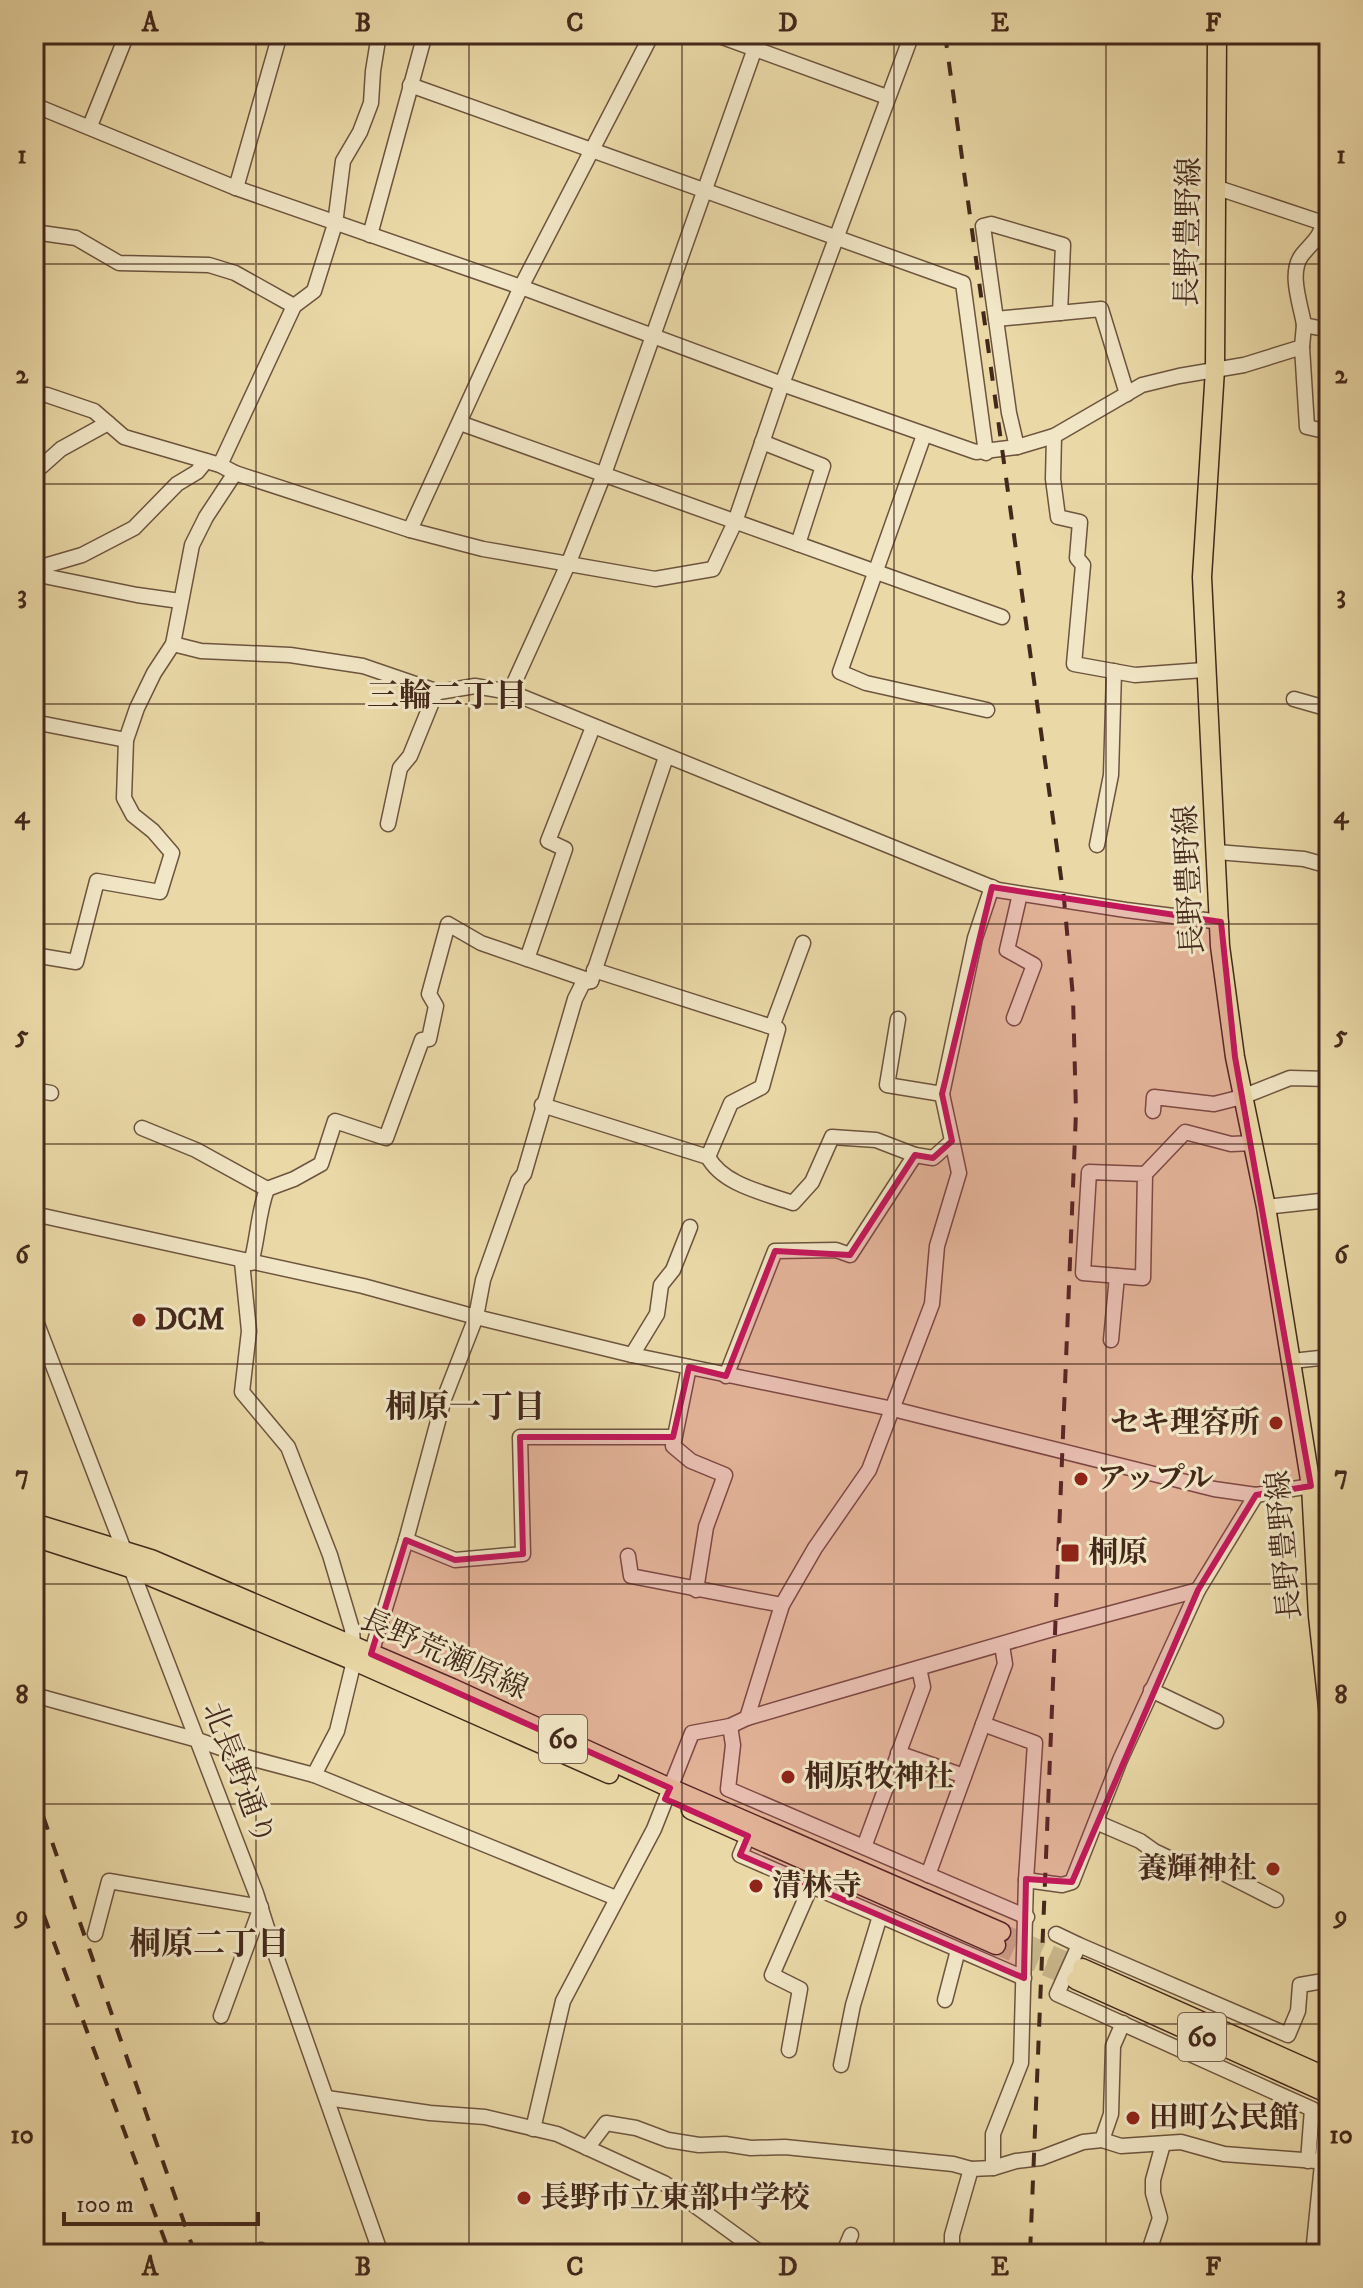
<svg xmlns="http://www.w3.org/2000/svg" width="1363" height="2288" viewBox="0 0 1363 2288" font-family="'IM FELL DW Pica','Noto Serif JP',serif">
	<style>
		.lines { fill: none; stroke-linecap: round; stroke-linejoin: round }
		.major-tunnel { stroke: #c9b68b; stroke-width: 18; stroke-dasharray: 18 9; stroke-linecap: butt }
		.minor-casing { stroke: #6d543e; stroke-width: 17 }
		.major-casing { stroke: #43281b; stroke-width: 21 }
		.minor { stroke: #f1e6c6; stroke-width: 14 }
		.major { stroke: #ead9a7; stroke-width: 18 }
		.rail { stroke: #43281b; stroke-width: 4; stroke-dasharray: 14 14; stroke-linecap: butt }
		.marked { fill: #c2185b; fill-opacity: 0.2; stroke: #c2185b; stroke-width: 6; stroke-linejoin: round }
		.grid { fill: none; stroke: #43281b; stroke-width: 2; stroke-opacity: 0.55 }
		.poi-dot { fill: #8f2418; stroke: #f1e6c6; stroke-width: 3 }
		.labels { text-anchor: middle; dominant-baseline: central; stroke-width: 6; stroke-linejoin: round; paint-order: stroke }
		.shield { fill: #f1e6c6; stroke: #77614e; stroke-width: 2 }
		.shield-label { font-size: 28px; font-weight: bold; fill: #43281b }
		.street-label { font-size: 30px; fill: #43281b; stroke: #f1e6c6 }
		.poi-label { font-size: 30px; font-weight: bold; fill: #43281b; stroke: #f1e6c6; text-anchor: start }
		.neighbourhood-label { font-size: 32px; font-weight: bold; fill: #43281b; stroke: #f1e6c6 }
		.neatline { fill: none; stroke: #43281b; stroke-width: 3 }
		.grid-label { font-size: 26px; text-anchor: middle; font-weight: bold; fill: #43281b }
	</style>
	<rect width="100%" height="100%" fill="#ead9a7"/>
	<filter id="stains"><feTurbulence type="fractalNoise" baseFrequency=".0025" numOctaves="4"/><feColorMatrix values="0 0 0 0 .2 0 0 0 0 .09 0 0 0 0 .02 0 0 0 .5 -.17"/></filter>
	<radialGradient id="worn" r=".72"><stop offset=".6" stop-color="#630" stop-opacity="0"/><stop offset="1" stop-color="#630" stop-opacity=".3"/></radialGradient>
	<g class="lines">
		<g class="major-tunnel">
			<path d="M1001,1932l81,36"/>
			<path d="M996,1945l80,35"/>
		</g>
		<g class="minor-casing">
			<g id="minor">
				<path d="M714,34l173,63"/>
				<path d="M410,85l553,198 23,170"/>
				<path d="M34,105l202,83 285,99 261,97 194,68 41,-5 37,-11 88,-51 37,-9 65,-11 58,-18 5,80 22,5"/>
				<path d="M90,126l37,-92"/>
				<path d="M236,188l44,-154"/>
				<path d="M1218,188l111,37"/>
				<path d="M34,232l42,6 43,25 90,2 26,8 59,33"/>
				<path d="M370,235l55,-201"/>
				<path d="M996,319l105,-10 26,85"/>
				<path d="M1304,325c-3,-20 -16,-52 -2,-70 11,-14 15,-13 22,-32"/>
				<path d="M1302,347l2,-22 25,5"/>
				<path d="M34,394l13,1 47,16 30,26 96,28 15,8 175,57 73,19 172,30 58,-10 22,-47 47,-138 130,-350"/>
				<path d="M460,423l542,194"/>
				<path d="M924,435l-84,237 26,11 121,27"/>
				<path d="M1054,436l-1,43 5,38 22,5 -3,36 6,7 -9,99 61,11 69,-5"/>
				<path d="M762,442l61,24 -25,78"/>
				<path d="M1017,447l-8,-34 -26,-187 8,-2 72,21 -3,68"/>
				<path d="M220,465l74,-159 20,-15 21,-67 8,-63 17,-29 11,-29 2,-32 6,-37"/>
				<path d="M34,473l27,-24 47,-26"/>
				<path d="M410,530l111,-243 131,-253"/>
				<path d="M34,569l48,-14 52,-27 43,-44 20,-12 9,-11"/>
				<path d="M34,574l103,21 43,6"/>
				<path d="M173,644l28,7 89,4 73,11 76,26 36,-6 35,6 488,198 128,20 95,12"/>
				<path d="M510,692l59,-130 35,-88 156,-440"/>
				<path d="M1294,699l35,10"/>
				<path d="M34,722l92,18"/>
				<path d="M388,824l12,-56 10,-12 26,-64"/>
				<path d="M1097,845l14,-70 3,-104"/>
				<path d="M1217,852l87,7 25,7"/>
				<path d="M34,955l42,7 21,-81 63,11 12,-39 -19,-22 -20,-16 -9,-17 2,-58 11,-32 17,-35 19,-29 19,-99 14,-28 29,-44"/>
				<path d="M527,959l38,-110 -17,-8 45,-114"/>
				<path d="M594,970l178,57 31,-84"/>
				<path d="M1014,1018l20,-53 -27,-15 13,-56"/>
				<path d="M34,1090l17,3"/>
				<path d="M942,1094l33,-156 17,-51"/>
				<path d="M542,1105l166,52 23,-54 31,-16 16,-58 -6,-2"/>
				<path d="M1153,1111l1,-14 60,7 28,-7 48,-19 39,1"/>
				<path d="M142,1128l54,22 71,39 27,-10 27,-15 14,-43 51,17 36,-98 7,-1 7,-33 -7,-12 19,-70 33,19 110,38"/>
				<path d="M708,1157c15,28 57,36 85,46l19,-21 20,-45 44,3 39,15 18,3 17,-15"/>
				<path d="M1145,1174l-56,-2 -6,101 60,5 2,-104 40,-42 46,12 23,-1"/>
				<path d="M1266,1207l63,-7"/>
				<path d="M34,1214l329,72 113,31 156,38 261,54 321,80 42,6 73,-12"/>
				<path d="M242,1262l7,69 -7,61 46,55 42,108 22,74 2,32 -17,70 -23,44"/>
				<path d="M251,1263c7,-25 7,-50 16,-74"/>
				<path d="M34,1316l222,577 20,63 105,298"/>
				<path d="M1111,1340l6,-64"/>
				<path d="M632,1355l25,-41 4,-29 12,-15 17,-43"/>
				<path d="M1292,1361l37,-4"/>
				<path d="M689,1367l-16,79 18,15 34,14 -19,52 -10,63"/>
				<path d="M726,1376l49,-125 61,-1 14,5 65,-100"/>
				<path d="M406,1540l49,20 68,-6 -3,-117h153"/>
				<path d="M628,1556l3,20 151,29"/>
				<path d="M371,1654l35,-114 38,-141 32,-82 7,-37 35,-99 6,-7 51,-175 8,-16 8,-2 75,-224"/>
				<path d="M1151,1690l65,31"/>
				<path d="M34,1695l164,45 48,17 68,18 302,123"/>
				<path d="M747,1718l35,-113 33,-57 54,-78 63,-166 5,-58 22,-73 -17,-79 -55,-9 11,-66"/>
				<path d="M983,1724l52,19 -9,137 -5,183 -28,71v34"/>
				<path d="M730,1726l3,19 -5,44 299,128"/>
				<path d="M898,1753l66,23"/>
				<path d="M1096,1822l44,19 14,10 21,10 44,10 57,29"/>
				<path d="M748,1836l-8,19 284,123"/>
				<path d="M864,1847l59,-160 -4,-19"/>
				<path d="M928,1875l77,-211 -3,-19"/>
				<path d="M1026,1880l36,5 10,-3 48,-122 78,-170"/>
				<path d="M95,1934l14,-53 152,26 -40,109"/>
				<path d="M1056,1934l23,11"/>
				<path d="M945,2000l13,-50"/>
				<path d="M789,2050l11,-61 -28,-14 39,-89"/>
				<path d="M841,2065l12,-60 27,-89"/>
				<path d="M327,2098l103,15 55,4 72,17 107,49 98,71"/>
				<path d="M533,2129l30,-128 91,-172 38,-96 38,-7 17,-8 85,-25 224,-65 142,-38 58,-95"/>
				<path d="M1102,2140l9,-26 2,-68 10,-23"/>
				<path d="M587,2148l19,-25 30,5 32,12 31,5 26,-1 26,4 34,-1 168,17 18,5 22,-1 23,-7 25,-3 42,-16 19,-2 19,6 60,-4 43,12 105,8"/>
				<path d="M1308,2161l4,-52 -255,-115 22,-49 209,90 10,-24 2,-26 29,-5"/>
				<path d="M260,2254l1,-4"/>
				<path d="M843,2254l8,-19"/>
				<path d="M952,2254v-19l19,-66"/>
				<path d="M1148,2254l12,-36 -7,-25v-13l10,-36"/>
				<path d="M1313,2254l16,-160"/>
			</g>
		</g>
		<g class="major-casing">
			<g id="major">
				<path d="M1217,34l-2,335 -13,208 18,369 15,111 31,150 45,279 7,130 11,100"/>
				<path d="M34,1523l117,36 301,129 218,100 331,144"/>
				<path d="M34,1537l96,31 224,93 255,113"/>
				<path d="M691,1810l305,135"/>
				<path d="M1082,1968l247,110"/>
				<path d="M1076,1980l253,114"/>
			</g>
		</g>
		<use href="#minor" class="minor"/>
		<use href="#major" class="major"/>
		<g class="rail">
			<path d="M945,34l119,865 9,98 3,115 -46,1142"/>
			<path d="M34,1790l161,464"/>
			<path d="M34,1889l136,365"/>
		</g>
	</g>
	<path class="marked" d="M992,887l229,35 14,135 76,429 -55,9 -58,95 -126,292 -46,-3 -2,99 -284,-123 8,-19 -83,-37 5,-11 -299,-134 35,-114 49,20 68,-6 -3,-117h153l16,-70 37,9 49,-125 75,4 65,-100 18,3 19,-17 -10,-47z"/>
	<path class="grid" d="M256,34v2220M469,34v2220M682,34v2220M894,34v2220M1106,34v2220M34,264h1295M34,484h1295M34,704h1295M34,924h1295M34,1144h1295M34,1364h1295M34,1584h1295M34,1804h1295M34,2024h1295"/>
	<g class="poi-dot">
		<circle cx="139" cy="1320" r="8"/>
		<circle cx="1276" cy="1423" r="8"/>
		<circle cx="1081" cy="1479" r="8"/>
		<rect x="1060" y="1543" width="20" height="20" rx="4"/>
		<circle cx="788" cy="1777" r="8"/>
		<circle cx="1273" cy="1869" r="8"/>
		<circle cx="756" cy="1886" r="8"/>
		<circle cx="1133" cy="2118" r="8"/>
		<circle cx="524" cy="2198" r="8"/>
	</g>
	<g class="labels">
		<g class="shield">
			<rect x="539" y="1715" width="48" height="48" rx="6"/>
			<rect x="1178" y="2013" width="48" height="48" rx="6"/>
		</g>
		<g class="shield-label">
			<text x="563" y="1739">60</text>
			<text x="1202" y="2037">60</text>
		</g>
		<g class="street-label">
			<text transform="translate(1189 232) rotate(-89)">長野豊野線</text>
			<text transform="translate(1190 880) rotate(-93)">長野豊野線</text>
			<text transform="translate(1285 1545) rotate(-95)">長野豊野線</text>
			<text transform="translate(444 1655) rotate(24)">長野荒瀬原線</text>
			<text transform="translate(238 1774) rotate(69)">北長野通り</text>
		</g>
		<g class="poi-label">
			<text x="155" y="1320">DCM</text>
			<text x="1260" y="1423" text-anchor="end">セキ理容所</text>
			<text x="1097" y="1479">アップル</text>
			<text x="1088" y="1553">桐原</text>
			<text x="804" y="1777">桐原牧神社</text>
			<text x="1257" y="1869" text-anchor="end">養輝神社</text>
			<text x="772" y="1886">清林寺</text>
			<text x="1149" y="2118">田町公民館</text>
			<text x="540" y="2198">長野市立東部中学校</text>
		</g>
		<g class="neighbourhood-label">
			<text x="447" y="697">三輪二丁目</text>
			<text x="465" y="1408">桐原一丁目</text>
			<text x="209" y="1945">桐原二丁目</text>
		</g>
	</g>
	<rect width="1363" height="2288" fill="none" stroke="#ead9a7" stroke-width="88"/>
	<path d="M64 2212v12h194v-12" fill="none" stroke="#43281b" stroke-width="4"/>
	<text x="76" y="2212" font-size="24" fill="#43281b" stroke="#f1e6c6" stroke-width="6" paint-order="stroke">100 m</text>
	<rect x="44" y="44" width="1275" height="2200" class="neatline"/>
	<g class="grid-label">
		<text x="150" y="31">A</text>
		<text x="363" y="31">B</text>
		<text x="575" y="31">C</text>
		<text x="788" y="31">D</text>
		<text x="1000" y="31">E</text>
		<text x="1213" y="31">F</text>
		<text x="22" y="163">1</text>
		<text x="1341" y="163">1</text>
		<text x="22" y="383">2</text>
		<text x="1341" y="383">2</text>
		<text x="22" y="603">3</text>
		<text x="1341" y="603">3</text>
		<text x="22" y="823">4</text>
		<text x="1341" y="823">4</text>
		<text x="22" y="1043">5</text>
		<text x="1341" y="1043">5</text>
		<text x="22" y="1263">6</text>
		<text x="1341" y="1263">6</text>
		<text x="22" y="1483">7</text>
		<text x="1341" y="1483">7</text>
		<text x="22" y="1703">8</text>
		<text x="1341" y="1703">8</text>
		<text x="22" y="1923">9</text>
		<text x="1341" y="1923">9</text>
		<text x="22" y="2143">10</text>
		<text x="1341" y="2143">10</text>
		<text x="150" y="2275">A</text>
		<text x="363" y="2275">B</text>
		<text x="575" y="2275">C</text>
		<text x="788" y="2275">D</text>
		<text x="1000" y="2275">E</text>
		<text x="1213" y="2275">F</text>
	</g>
	<rect width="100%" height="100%" filter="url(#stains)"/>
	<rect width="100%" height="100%" fill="url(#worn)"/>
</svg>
